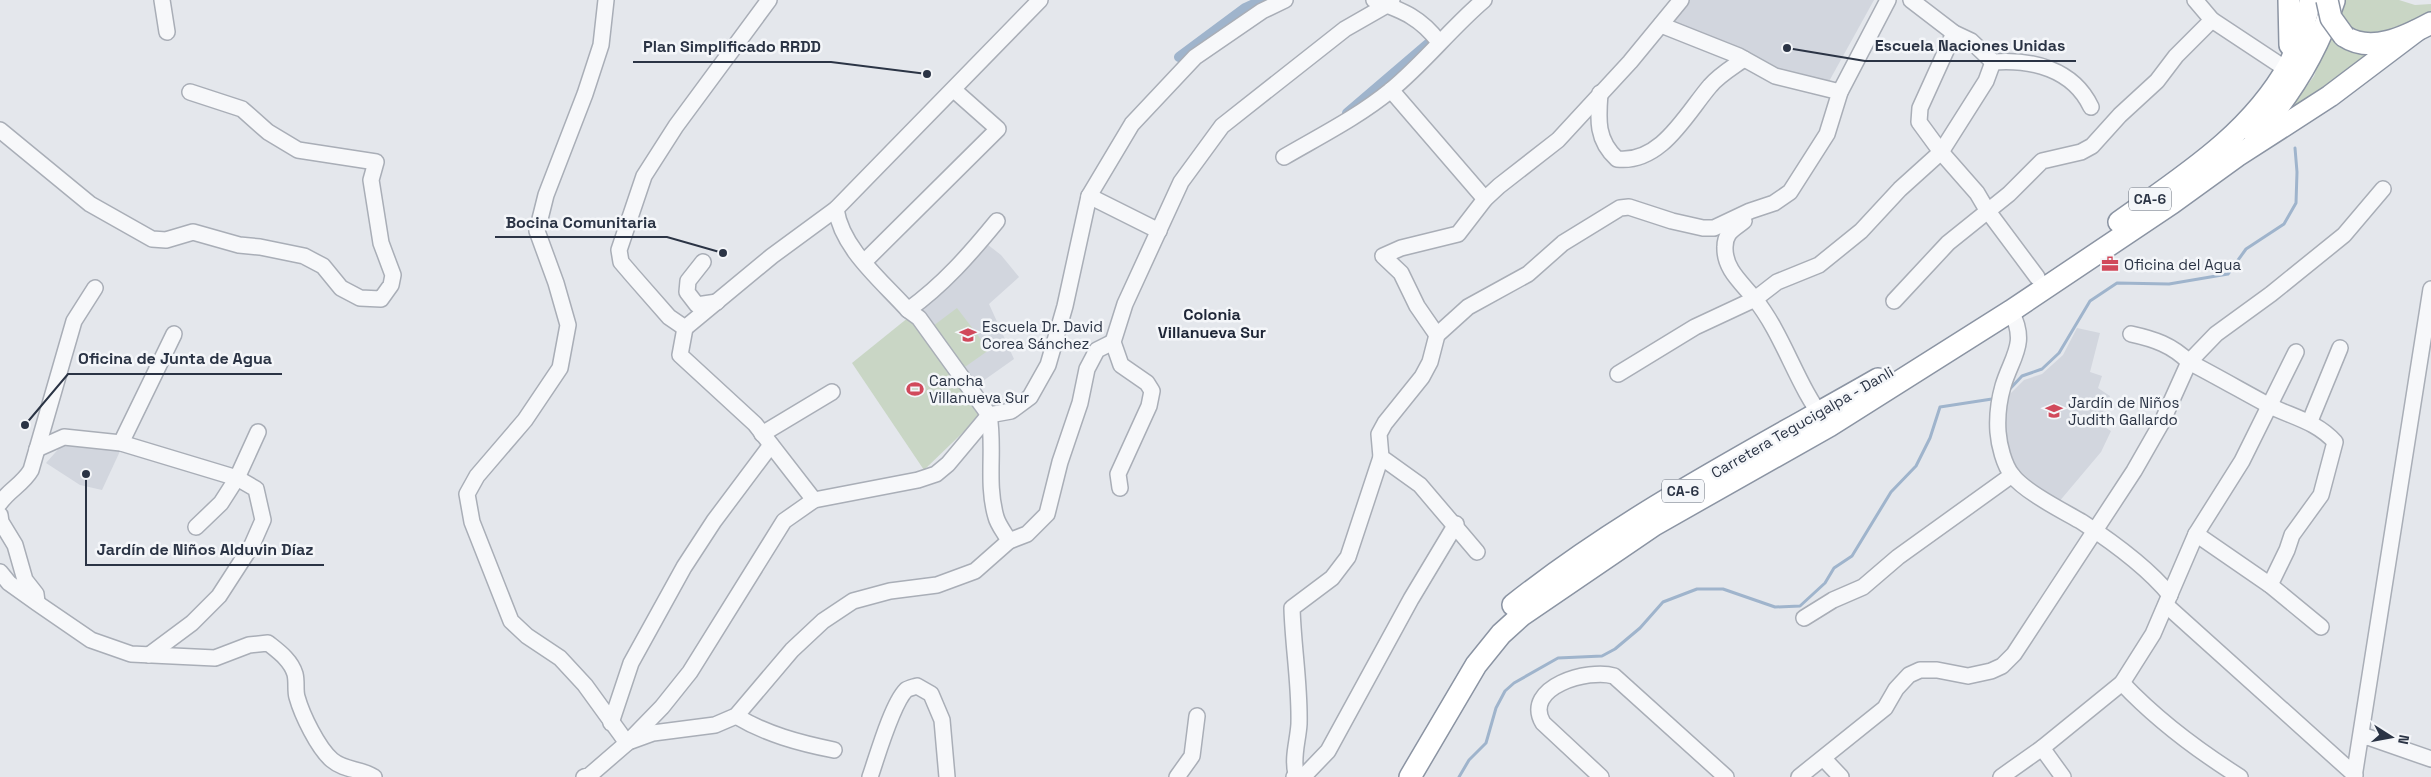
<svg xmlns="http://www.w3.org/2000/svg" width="2431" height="777" viewBox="0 0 2431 777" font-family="'Space Grotesk',sans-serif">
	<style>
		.built { fill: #d2d6de }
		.green { fill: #c9d6c5 }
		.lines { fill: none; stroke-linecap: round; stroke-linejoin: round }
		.stream { stroke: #9fb4cc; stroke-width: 3 }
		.canal { stroke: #9fb4cc; stroke-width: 10 }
		.minor-casing { stroke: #a9aeb7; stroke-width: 18 }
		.highway-casing { stroke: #8b94a3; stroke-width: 24 }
		.minor { stroke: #f7f8fa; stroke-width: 15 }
		.highway { stroke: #fff; stroke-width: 21 }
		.highway-bridge-casing { stroke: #8b94a3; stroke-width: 24; stroke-linecap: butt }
		.highway-bridge { stroke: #fff; stroke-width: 21 }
		.labels { text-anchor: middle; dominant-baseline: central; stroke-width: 5; stroke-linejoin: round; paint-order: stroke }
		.shield { fill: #f4f6f9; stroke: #676e7b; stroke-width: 1 }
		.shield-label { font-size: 14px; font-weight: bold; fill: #2b3445 }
		.poi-label { font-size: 15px; fill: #2b3445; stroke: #f4f6f9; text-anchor: start }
		.street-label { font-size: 15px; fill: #2b3445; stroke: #f4f6f9 }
		.neighbourhood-label { font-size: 16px; font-weight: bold; fill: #1d2536; stroke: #f4f6f9 }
		.leader { fill: none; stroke: #2b3445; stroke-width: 2 }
		.callout-dot { fill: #2b3445; stroke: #f4f6f9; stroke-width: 2 }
		.callout-label { font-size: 16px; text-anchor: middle; font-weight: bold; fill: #2b3445; stroke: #f4f6f9; stroke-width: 5; stroke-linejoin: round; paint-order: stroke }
	</style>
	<rect width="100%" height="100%" fill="#e4e7ec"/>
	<g class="built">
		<path d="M1687,0h187l-47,85 -42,-13 -116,-48z"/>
		<path d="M983,241l18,14 18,22 -30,27 25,55 -41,29 -57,-77z"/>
		<path d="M2077,328l23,5 -10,39 12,4 -4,12 12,8 -12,27 13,8 -10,21 -43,51 -40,-29 -8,-13 -5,-29 1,-34 18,-18 18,-6 21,-19z"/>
		<path d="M73,441l48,8 -19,41 -22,-5 -34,-22 16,-18z"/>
	</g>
	<g class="green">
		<path d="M2341,0h58l16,5 16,-1v8l-36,20 -23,9 -38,-22z"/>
		<path d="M2329,33c19,21 30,23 58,18l-112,68 23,-21 16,-22z"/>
		<path d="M957,308l32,42 -27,19 -29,-43z"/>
		<path d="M909,317l71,99 -56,54 -72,-107z"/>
	</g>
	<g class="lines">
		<g class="stream">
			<path d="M2007,392l15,-16 20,-7 17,-16 31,-52 27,-18 52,1 59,-10 18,-25 38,-25 12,-21 1,-31 -2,-24"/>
			<path d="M1459,777l10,-17 17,-17 10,-35 9,-17 9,-8 44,-25 44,-2 13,-7 25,-21 23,-26 34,-13h26l52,18 25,-1 25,-23 9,-15 18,-12 39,-64 25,-26 14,-28 10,-31 52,-8"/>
		</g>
		<g class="canal">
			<path d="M1179,57l66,-49 18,-8"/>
			<path d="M1347,113l83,-71"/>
		</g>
		<g class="minor-casing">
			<g id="minor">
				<path d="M162,0l5,32"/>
				<path d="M606,0l-5,45 -16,49 -39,101 -9,36 19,52 12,42 -8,43 -35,52 -48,56 -10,18 5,28 39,99 16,15 33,22 25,27 42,58"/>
				<path d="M769,0l-93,126 -32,50 -25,74 2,12 12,14 36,41 16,11 87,-72 64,-47 204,-209"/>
				<path d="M1374,0c29,11 46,17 65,42"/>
				<path d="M1911,0l43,33 17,8 22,21c39,-3 80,7 98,45"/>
				<path d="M2195,0l17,20 74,49"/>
				<path d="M1661,25l78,31 36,20 65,16"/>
				<path d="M1954,33l-34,75 -1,14 22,30 36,41 10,17 50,67"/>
				<path d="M1391,90l94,109"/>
				<path d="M1600,93c-2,26 -4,47 17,66 44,5 69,-45 93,-73 9,-11 23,-19 34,-27"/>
				<path d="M0,130l90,74 62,35 14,1 27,-8 46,13 21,2 44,9 19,10 18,22 19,10 21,1 10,-14 2,-10 -12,-32 -10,-63 5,-18 -78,-12 -30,-18 -26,-23 -52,-17"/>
				<path d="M1284,157c36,-21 74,-40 107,-67 33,-27 60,-62 93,-90"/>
				<path d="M1089,196l70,35"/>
				<path d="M836,209c6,40 46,72 72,101l11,8 70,97c6,33 -3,68 7,102 2,8 9,16 13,24"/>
				<path d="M1744,221c-10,8 -19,11 -19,26 -1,22 17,36 29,51 30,37 42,86 71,123"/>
				<path d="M703,262l-15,19 -1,11 10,13 20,-3"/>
				<path d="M864,262l134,-133 -44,-39"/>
				<path d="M1894,301l54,-58 61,-49 33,-33 39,-9 11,-6 28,-31 37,-34 19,-25 36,-36"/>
				<path d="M908,310c35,-25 62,-56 89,-89"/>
				<path d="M2011,311c17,33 1,45 -8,75 -4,14 -6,32 -5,46 1,13 6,33 14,43 13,17 51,36 70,47 29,19 66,46 88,73"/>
				<path d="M685,328l-5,27 75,69 59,76"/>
				<path d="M2131,334c23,5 41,11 58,28 27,14 53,29 79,43 24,12 48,16 67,37l-14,53 -29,40 -5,15 -17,35"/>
				<path d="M1437,335l-20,-29 -16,-33 -18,-17 18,-8 57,-14 27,-35 14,-13 59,-46 72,-78 51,-62"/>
				<path d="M1618,374l77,-47 60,-28 22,-17 42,-17 42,-34 39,-42 41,-37 45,-71 7,-19"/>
				<path d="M2310,421l30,-73"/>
				<path d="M762,434l70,-42"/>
				<path d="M121,443l53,-109"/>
				<path d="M37,449l27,-12 57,6 116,35 19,11 7,31 -11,25 -33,51 -27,27 -43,32"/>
				<path d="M1120,488l-2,-14 31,-68 3,-15 -5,-8 -26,-18 -8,-23 12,-38 56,-122 41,-56 123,-97 42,-24 5,-5"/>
				<path d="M0,503c9,-13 23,-19 31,-33l43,-149 21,-33"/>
				<path d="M0,515l1,7 14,23 10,35 11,14 1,8"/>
				<path d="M196,527l25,-24 16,-25 21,-46"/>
				<path d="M2196,534l74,51 51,42"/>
				<path d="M1477,552l-57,-67 -39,-28 -2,-23 6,-11 37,-46 8,-15 7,-27 31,-28 60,-33 35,-31 57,-35 9,-1 43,14 31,7h11l36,-17 24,-8 16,-11 37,-58 13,-42 48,-92"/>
				<path d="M0,572l9,11 28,20 54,37 40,14 84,4 34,-13 19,-2c10,8 23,17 27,31 2,8 0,16 2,23 5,18 21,51 35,63 13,11 28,8 42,17"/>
				<path d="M2166,605l189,170"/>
				<path d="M1804,618l29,-18 30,-13 35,-30 114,-82"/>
				<path d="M2122,683c35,37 75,67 118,94"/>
				<path d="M736,716c30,18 63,27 98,34"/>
				<path d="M611,723l20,-60 53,-96 30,-46 57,-76"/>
				<path d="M2362,735l69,24"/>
				<path d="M631,741l22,-8 62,-8 21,-9 56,-66 31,-29 30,-20 37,-10 47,-6 38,-14 34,-30 18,-7 20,-20 13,-52 20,-59 7,-34 10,-19 16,-8"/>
				<path d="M2042,748l21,29"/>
				<path d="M1824,759l17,18"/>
				<path d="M1296,774c-4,-17 2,-33 3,-50 1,-39 -6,-78 -7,-116l40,-30 16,-21 33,-100"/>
				<path d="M584,777l6,-2 37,-32 35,-36 28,-35 94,-151 30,-21 104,-20 18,-6 12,-10 41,-49 22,-4 19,-14 18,-32 17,-59 24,-110 43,-72 63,-67 67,-46 23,-11"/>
				<path d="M870,777c7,-20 22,-73 36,-87 3,-2 8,-3 11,-4l14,8 11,26 5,57"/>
				<path d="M1177,777l15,-21 5,-40"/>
				<path d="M1294,777l2,-3 8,2 24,-25 83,-152 45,-75"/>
				<path d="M1601,777l-58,-54c-21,-36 46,-55 71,-47l112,101"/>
				<path d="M1799,777l86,-69 11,-19 13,-14 11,-5h17l31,6 23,-5 11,-5 12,-12 120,-183 28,-49 27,-60 27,-28 55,-40 73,-59 39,-46"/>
				<path d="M2001,777l41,-29 80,-65 31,-49 43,-100 46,-73 54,-109"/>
				<path d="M2354,777l77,-488"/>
			</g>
		</g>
		<g class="highway-casing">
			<g id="highway">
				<path d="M2289,0l1,45"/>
				<path d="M2344,36c27,18 61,1 87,-13"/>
				<path d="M2255,135c36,-40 62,-83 79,-134"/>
				<path d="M2119,222c63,-45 131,-87 170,-157 10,-19 15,-44 22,-65"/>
				<path d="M1513,605c112,-89 241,-155 365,-226"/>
				<path d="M1410,777l66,-112 25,-31 21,-19 132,-90 175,-99 182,-115 161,-108 65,-47 93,-60 86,-65"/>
			</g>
		</g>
		<use href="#minor" class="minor"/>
		<use href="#highway" class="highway"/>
		<g class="highway-bridge-casing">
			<path id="highway-bridge" d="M2327,0l4,18 13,18"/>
		</g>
		<use href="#highway-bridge" class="highway-bridge"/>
	</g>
	<defs>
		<g id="office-bare" transform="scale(1.35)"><path d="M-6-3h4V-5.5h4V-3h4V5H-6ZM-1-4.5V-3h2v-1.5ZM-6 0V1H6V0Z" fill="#d1495b" stroke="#f4f6f9" stroke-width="2.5" paint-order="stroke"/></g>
		<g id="school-bare" transform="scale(1.35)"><path d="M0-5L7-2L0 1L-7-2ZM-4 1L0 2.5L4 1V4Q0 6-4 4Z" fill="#d1495b" stroke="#f4f6f9" stroke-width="2.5" paint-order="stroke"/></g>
		<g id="stadium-bare" transform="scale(1.35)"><path d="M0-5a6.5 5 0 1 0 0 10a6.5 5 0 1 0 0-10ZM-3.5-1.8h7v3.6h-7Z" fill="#d1495b" stroke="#f4f6f9" stroke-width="2.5" paint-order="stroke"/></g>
	</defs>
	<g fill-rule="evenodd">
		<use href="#office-bare" x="2110" y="264"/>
		<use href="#school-bare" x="968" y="335"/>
		<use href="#stadium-bare" x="915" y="389"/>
		<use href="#school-bare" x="2054" y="411"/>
	</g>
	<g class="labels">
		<g class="shield">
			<rect x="2129" y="187.5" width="42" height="23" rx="4"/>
			<rect x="1662" y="479.5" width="42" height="23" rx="4"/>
		</g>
		<g class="shield-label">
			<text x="2150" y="199">CA-6</text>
			<text x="1683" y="491">CA-6</text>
		</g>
		<g class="poi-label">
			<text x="2124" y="264">Oficina del Agua</text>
			<text x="982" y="326">Escuela Dr. David<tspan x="982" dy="17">Corea Sánchez</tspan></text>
			<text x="929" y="380">Cancha<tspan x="929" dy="17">Villanueva Sur</tspan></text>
			<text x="2068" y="402">Jardín de Niños<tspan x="2068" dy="17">Judith Gallardo</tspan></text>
		</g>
		<g class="street-label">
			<text transform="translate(1802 422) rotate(-30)">Carretera Tegucigalpa - Danli</text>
		</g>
		<g class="neighbourhood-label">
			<text x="1212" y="314">Colonia<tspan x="1212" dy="18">Villanueva Sur</tspan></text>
		</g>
	</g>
	<path class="leader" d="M1787 48L1865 61H2076M927 74L831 62H633M723 253L667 237H495M25 425L68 374H282M86 474L86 565H324"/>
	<g class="callout-dot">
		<circle cx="1787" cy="48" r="5"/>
		<circle cx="927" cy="74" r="5"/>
		<circle cx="723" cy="253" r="5"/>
		<circle cx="25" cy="425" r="5"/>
		<circle cx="86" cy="474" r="5"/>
	</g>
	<g class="callout-label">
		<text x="1970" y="51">Escuela Naciones Unidas</text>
		<text x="732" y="52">Plan Simplificado RRDD</text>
		<text x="581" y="228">Bocina Comunitaria</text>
		<text x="175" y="364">Oficina de Junta de Agua</text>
		<text x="205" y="555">Jardín de Niños Alduvin Díaz</text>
	</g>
	<g transform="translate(2391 737) rotate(101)" stroke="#f4f6f9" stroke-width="4" paint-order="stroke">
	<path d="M0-4L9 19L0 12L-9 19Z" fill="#2b3445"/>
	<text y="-8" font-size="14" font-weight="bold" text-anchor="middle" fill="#2b3445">N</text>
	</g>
</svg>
